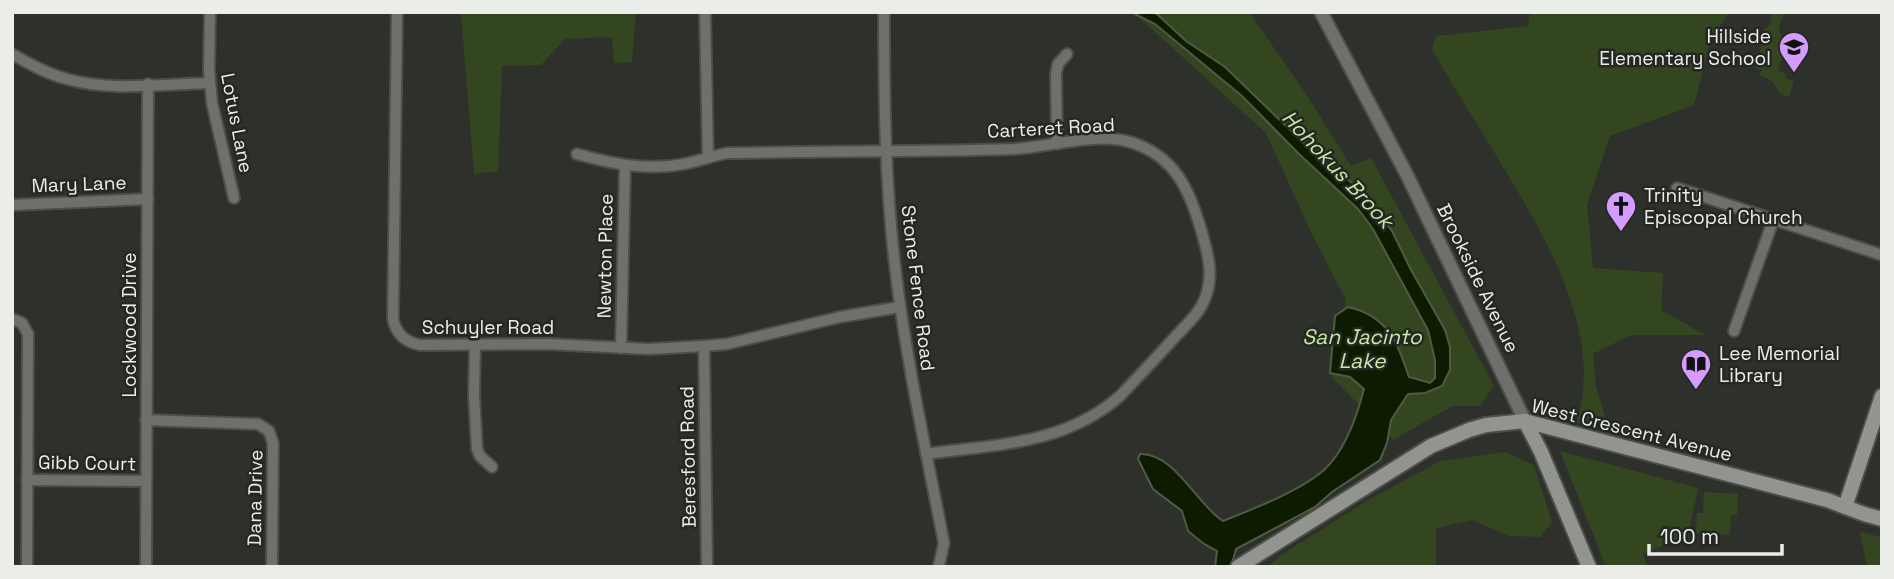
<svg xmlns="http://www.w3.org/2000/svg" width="1894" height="579" viewBox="0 0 1894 579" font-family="'Space Grotesk',sans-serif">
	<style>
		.green { fill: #344620 }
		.water { fill: #0d1c00; stroke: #505b46; stroke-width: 2 }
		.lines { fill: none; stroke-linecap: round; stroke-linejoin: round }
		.minor-casing { stroke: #4c4f49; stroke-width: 14 }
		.tertiary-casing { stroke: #4c4f49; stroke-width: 16 }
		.secondary-casing { stroke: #4c4f49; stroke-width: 18 }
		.minor { stroke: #6f706d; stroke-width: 10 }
		.tertiary { stroke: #6f706d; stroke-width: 12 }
		.secondary { stroke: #92948f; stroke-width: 14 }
		.labels { text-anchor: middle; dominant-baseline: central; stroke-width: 5; stroke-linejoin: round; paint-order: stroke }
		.poi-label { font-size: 19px; fill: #ebede9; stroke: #242722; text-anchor: start }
		.street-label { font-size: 19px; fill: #ebede9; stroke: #242722 }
		.water-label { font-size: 21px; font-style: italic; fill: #c6e7a6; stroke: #242722 }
	</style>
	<rect width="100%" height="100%" fill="#2e312b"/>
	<g class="green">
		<path d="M461,12h175l-4,50 -18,1 -2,-26 -47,2 -24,26 -39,1 -4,105 -24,3z"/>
		<path d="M1133,12h116l55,79 47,75 20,-8 123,228 -14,20h-28l-59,34 -61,-63 -2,-4 16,-73 -36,-70 -44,-97z"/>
		<path d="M1530,12h199l-19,29 -16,64 -84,31 -23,69 6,63 70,5 -2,37 44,25h-74l-38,19 3,32 11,38 -31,-1c30,-90 -33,-189 -77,-263 -22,-36 -45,-73 -67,-110l4,-14 92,-10z"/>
		<path d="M1772,12l13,1 -6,12 1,10 7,4 -9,32 8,3 -1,4 9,3 -5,16 -9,-3 -8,-13 -12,-6 1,-5 -6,-2 8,-27 -1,-9 10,-10 -2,-4z"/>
		<path d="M1560,451l138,37 -10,47 -45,19 4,13h-41z"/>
		<path d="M1505,452l29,13 18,57 -12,15 -31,-1 -37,-16 -36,8v39h-169l14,-12 91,-57 68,-37z"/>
		<path d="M1704,492l34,2 -1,21h-6l-1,20 -34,-2 1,-20h6z"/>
		<path d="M1860,532l22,5v30h-15z"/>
	</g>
	<path class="water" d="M1131,12h22l4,2 29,27 39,26 95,92 36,27 36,45 18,37 35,62 5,17v23l-8,16 -17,7 -17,1 -17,26 -4,23 -7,17 -48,32 -17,15 -79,42 -5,18h-16l2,-16 -13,-7 -16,-13 -6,-20 -29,-22 -15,-30 2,-5c35,-1 57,51 83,67 30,-12 77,-30 101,-51 22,-20 33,-54 40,-81l-14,-12 -20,-4 5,-57 13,-9c40,9 49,35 61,70l21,6 5,-5v-18l-7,-30 -55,-101 -15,-20 -59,-55 -57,-58 -87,-72z"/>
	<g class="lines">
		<g class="minor-casing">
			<g id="minor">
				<path d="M210,12l-1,58 3,33 22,95"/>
				<path d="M397,12l-4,307c3,15 12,23 27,26l128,-1 101,5 55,-3 23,-2 113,-27 60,-10"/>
				<path d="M705,12l3,145"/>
				<path d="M884,12c0,85 1,170 11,254 11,94 31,185 49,277l-5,22"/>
				<path d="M12,54c18,10 35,20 55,25 45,13 96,5 143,4"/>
				<path d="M1057,144l-1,-71 2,-9 9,-10"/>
				<path d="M577,154c35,10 71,17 107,10 15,-3 28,-8 43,-11 95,-2 191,-1 287,-4 37,-2 79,-17 116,-7 46,14 60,49 72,91 7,24 13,48 0,72 -6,12 -18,22 -27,32 -18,20 -36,39 -55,59 -56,49 -123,48 -194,58"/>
				<path d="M1677,188l205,67"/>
				<path d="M12,205l136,-6"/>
				<path d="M12,319l10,4 6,11 -1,233"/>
				<path d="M1734,331l39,-110"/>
				<path d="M475,345l-1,50 3,54 3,7 12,11"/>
				<path d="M704,346l3,221"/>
				<path d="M621,348l4,-183"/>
				<path d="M146,420l112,4 11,7 4,12 -1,124"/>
				<path d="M27,480l119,1"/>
				<path d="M146,567l2,-483"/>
			</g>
		</g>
		<g class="tertiary-casing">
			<path id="tertiary" d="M1321,12l86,163 118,246"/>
		</g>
		<g class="secondary-casing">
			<g id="secondary">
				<path d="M1525,421l16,31 48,115"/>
				<path d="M1845,507l37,-111"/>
				<path d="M1238,567l193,-121 38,-16 17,-5 39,-4 302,79 37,14 18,5"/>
			</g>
		</g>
		<use href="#minor" class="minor"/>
		<use href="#tertiary" class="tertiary"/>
		<use href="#secondary" class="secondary"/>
	</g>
	<defs>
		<g id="school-pin" transform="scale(1.575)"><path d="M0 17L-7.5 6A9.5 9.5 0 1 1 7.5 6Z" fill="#d49cfc" stroke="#242722"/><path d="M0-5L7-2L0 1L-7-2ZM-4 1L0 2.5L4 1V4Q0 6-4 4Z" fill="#111"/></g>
		<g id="church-pin" transform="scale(1.575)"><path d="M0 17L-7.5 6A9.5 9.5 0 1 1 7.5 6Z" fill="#d49cfc" stroke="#242722"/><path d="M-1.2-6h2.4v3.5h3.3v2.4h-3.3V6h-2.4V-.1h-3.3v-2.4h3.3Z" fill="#111"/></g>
		<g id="library-pin" transform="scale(1.575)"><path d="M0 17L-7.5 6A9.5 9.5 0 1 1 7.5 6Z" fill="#d49cfc" stroke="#242722"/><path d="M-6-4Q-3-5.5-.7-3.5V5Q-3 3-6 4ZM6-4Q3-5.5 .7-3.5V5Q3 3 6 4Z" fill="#111"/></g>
	</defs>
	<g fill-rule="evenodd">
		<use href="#school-pin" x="1794" y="47"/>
		<use href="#church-pin" x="1621" y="206"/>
		<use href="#library-pin" x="1696" y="364"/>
	</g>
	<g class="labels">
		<g class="poi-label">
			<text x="1771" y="36" text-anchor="end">Hillside<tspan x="1771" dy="22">Elementary School</tspan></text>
			<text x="1644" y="195">Trinity<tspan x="1644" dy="22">Episcopal Church</tspan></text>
			<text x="1719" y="353">Lee Memorial<tspan x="1719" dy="22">Library</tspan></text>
		</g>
		<g class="street-label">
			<text transform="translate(237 123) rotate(79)">Lotus Lane</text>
			<text transform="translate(1051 128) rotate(-3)">Carteret Road</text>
			<text transform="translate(79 184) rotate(-2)">Mary Lane</text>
			<text transform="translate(605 256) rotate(-89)">Newton Place</text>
			<text transform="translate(1478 278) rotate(64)">Brookside Avenue</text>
			<text transform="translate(918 288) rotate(83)">Stone Fence Road</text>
			<text transform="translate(129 325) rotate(-90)">Lockwood Drive</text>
			<text x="488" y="327">Schuyler Road</text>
			<text transform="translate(1632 430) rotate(14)">West Crescent Avenue</text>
			<text transform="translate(688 457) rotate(-91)">Beresford Road</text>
			<text transform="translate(87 463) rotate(1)">Gibb Court</text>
			<text transform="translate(255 498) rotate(-89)">Dana Drive</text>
		</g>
		<g class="water-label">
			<text transform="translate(1338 169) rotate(47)">Hohokus Brook</text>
			<text x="1362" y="336">San Jacinto<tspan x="1362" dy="24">Lake</tspan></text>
		</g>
	</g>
	<rect width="1894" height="579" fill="none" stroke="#ebede9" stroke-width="28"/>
	<path d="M1649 544v10h133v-10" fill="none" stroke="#ebede9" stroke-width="3.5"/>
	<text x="1660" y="544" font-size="21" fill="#ebede9" stroke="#242722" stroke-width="5" paint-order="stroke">100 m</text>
</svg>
